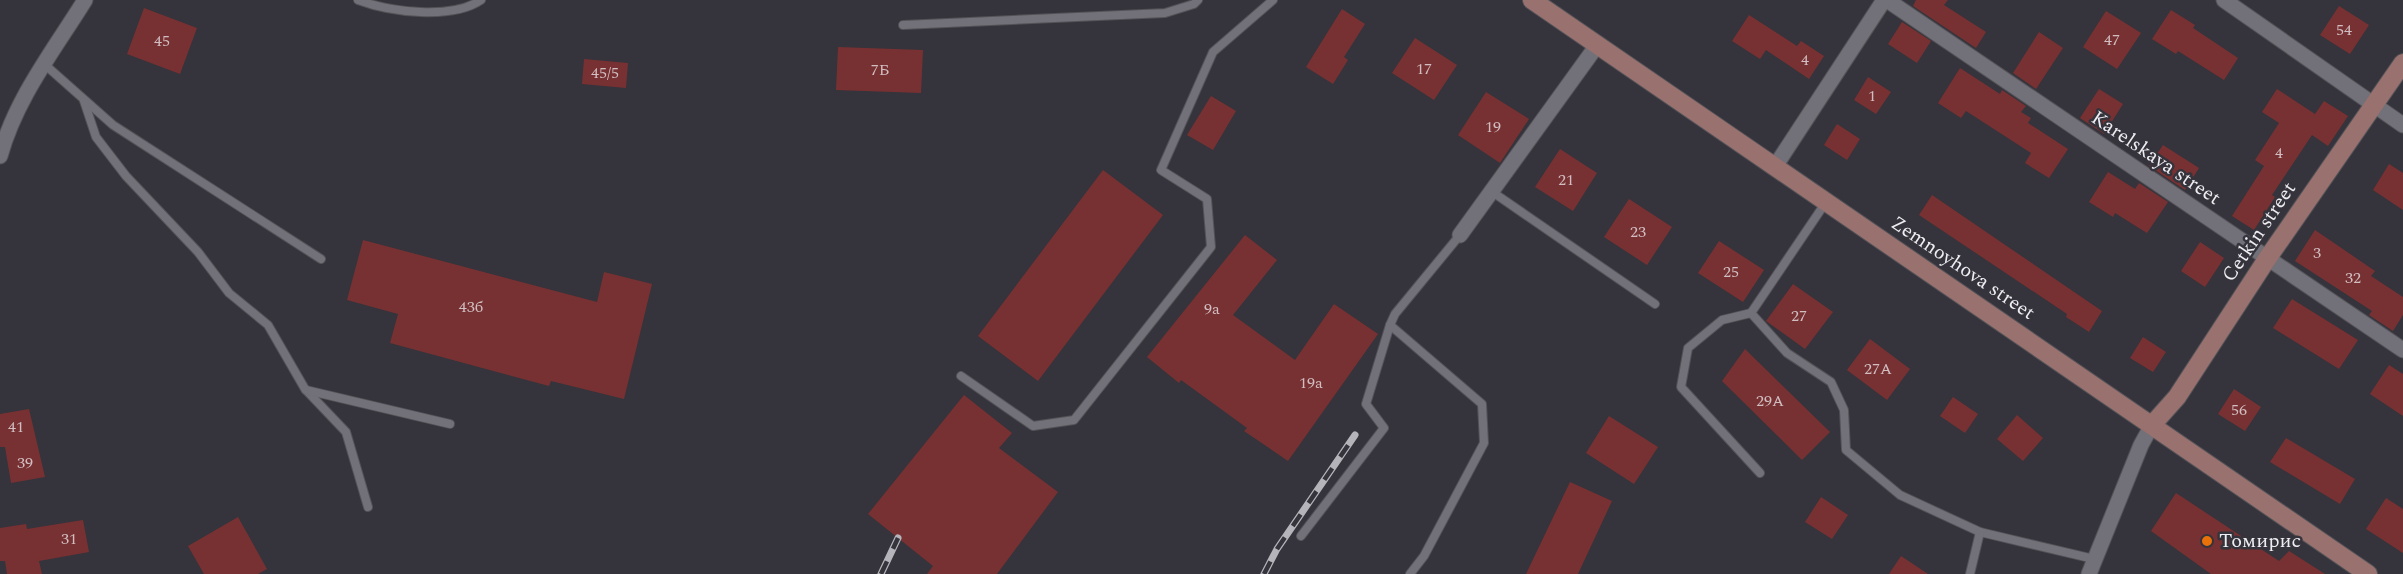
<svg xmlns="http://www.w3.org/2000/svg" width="2403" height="574" viewBox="0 0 2403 574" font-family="Spectral,serif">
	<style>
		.building { fill: #783132 }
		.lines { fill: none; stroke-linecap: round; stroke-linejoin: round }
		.lane-casing { stroke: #535258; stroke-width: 10 }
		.street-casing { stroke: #535258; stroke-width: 17 }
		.secondary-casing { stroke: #535258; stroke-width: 20 }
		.lane { stroke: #727078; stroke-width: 8 }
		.street { stroke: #727078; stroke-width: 15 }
		.secondary { stroke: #99716e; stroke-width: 18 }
		.rail-casing { stroke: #b5b4ba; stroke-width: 7 }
		.rail { stroke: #35333b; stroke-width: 4.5; stroke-dasharray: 14; stroke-linecap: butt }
		.food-dot { fill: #e8710a; stroke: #35333b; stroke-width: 2 }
		.labels { text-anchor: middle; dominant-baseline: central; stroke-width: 5; stroke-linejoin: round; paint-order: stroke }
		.number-label { font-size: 16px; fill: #d0bec2 }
		.street-label { font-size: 20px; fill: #eeedf2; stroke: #35333b }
		.poi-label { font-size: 20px; fill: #eeedf2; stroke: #35333b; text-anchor: start }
	</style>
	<rect width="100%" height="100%" fill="#35333b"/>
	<g class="building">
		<path d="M1916,0h32l-4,5 42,27 -10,16 -63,-42z"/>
		<path d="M2339,6l30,19 -19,29 -30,-19z"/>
		<path d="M144,8l53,20 -17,46 -53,-20z"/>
		<path d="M1342,9l23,15 -21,33 4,3 -15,24 -27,-17z"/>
		<path d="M2171,10l24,15 -2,3 45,30 -14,22 -46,-29 -2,3 -24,-15z"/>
		<path d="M2106,11l35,22 -24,36 -34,-22z"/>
		<path d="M1749,15l48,31 4,-5 23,15 -15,23 -43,-29 -6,9 -28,-18z"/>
		<path d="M1902,22l29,19 -14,22 -29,-19z"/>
		<path d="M2039,32l24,16 -27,41 -23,-16z"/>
		<path d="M1415,38l42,27 -23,35 -42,-27z"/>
		<path d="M838,47l85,3 -2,43 -85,-3z"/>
		<path d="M584,59l44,4 -2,25 -44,-4z"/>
		<path d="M1960,68l40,26 2,-4 24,16 -5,6 10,6 -3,5 40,26 -19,29 -24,-15 6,-10 -65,-42 -5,7 -23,-15z"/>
		<path d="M1868,77l23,15 -15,22 -22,-14z"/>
		<path d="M2099,89l24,15 -19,30 -24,-16z"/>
		<path d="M2277,89l38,25 9,-13 24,15 -20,30 -16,-11 -40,60 3,2 -21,33 -22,-14 32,-50 -9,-6 24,-37 -17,-11z"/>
		<path d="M1486,92l43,27 -29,44 -42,-28z"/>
		<path d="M1211,96l25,15 -23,39 -26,-15z"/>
		<path d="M1837,124l23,15 -13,21 -23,-15z"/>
		<path d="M2163,145l36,23 -14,22 -36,-24z"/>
		<path d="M1560,149l37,24 -24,38 -38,-24z"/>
		<path d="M2389,164l14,9v37l-30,-20z"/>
		<path d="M1103,170l60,45 -125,166 -60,-45z"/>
		<path d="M2108,172l27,17 4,-6 29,19 -21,31 -32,-20 -2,4 -24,-15z"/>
		<path d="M1932,195l170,116 -13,21 -23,-15 1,-3 -148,-99z"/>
		<path d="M1629,199l43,28 -25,38 -43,-28z"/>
		<path d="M2315,230l60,41 -4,5 32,21v18l-10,16 -24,-16 3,-4 -77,-50z"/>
		<path d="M1245,235l32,25 -44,55 62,45 39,-56 44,30 -90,127 -44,-30 3,-3 -66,-48 -2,3 -32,-26z"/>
		<path d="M363,240l234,62 7,-30 48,12 -28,115 -73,-18 -2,5 -159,-43 8,-29 -51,-14z"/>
		<path d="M1719,241l45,29 -21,32 -45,-29z"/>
		<path d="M2200,242l24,16 -19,29 -24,-16z"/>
		<path d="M1793,284l40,28 -28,37 -39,-28z"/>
		<path d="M2292,299l66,41 -19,29 -66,-41z"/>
		<path d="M2143,337l23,15 -13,20 -23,-14z"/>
		<path d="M1870,339l40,30 -23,31 -40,-30z"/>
		<path d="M1745,349l85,83 -28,28 -80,-79z"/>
		<path d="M2389,365l14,9v42l-33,-22z"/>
		<path d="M2234,389l27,18 -16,24 -27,-17z"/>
		<path d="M964,395l48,38 -13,15 59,44 -61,82h-70l6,-8 -65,-52z"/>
		<path d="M1953,397l25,17 -13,19 -25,-17z"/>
		<path d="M29,409l16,68 -34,6 -6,-36h-5v-33z"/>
		<path d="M2017,415l26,23 -20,23 -26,-22z"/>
		<path d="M1609,416l49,31 -24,37 -48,-31z"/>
		<path d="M2286,438l69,41 -15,25 -70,-42z"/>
		<path d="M1570,482l42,19 -34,73h-52z"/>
		<path d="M2176,493l103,68 10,-10 36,23h-114l-60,-43z"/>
		<path d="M1821,497l27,18 -16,24 -27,-17z"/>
		<path d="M2386,498l17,11v44l-37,-24z"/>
		<path d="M238,517l29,52 -9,5h-54l-16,-28z"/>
		<path d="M83,520l6,32 -50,9 3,13h-35l-2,-13h-5v-33l26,-4 1,5z"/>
		<path d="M1901,556l27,18h-39z"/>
	</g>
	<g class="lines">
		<g class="lane-casing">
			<g id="lane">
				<path d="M358,0c32,12 94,20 123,0"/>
				<path d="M903,25l262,-12 29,-9 4,-4"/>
				<path d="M43,63l70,62 208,134"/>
				<path d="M84,101l12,36 30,39 72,76 31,41 39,32 37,64 41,43 22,75"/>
				<path d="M1491,191l164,113"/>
				<path d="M1826,202l-75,111 36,40 44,29 13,28 2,40 54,45 80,37 114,27"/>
				<path d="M1751,313l-29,7 -34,28 -7,39 79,86"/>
				<path d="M1390,325l92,79 2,39 -60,113 -14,18"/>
				<path d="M961,376l72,50 41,-6 137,-173 -4,-48 -46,-29 52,-118 60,-52"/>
				<path d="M306,390l144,34"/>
				<path d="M1301,536l83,-108 -18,-24 24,-79 5,-11 65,-79"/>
				<path d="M1970,574l10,-42"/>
			</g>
		</g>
		<g class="street-casing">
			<g id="street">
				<path d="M1887,0l516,350"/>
				<path d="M2224,0l179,125"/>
				<path d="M0,156c16,-58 54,-106 85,-156"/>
				<path d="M1776,165l108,-165"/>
				<path d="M1460,235l138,-191"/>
				<path d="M2089,574l52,-129 11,-20"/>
			</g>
		</g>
		<g class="secondary-casing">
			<g id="secondary">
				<path d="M1532,0l836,574"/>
				<path d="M2152,425l25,-28 90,-138 136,-196"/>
			</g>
		</g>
		<use href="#lane" class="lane"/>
		<use href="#street" class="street"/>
		<use href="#secondary" class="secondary"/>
		<g class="rail-casing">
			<g id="rail">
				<path d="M881,574l17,-36"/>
				<path d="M1264,574l13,-25 78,-114"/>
			</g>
		</g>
		<use href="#rail" class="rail"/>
	</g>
	<circle class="food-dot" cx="2207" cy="541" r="6"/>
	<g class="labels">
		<g class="number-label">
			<text x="2344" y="30">54</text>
			<text x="2112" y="40">47</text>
			<text x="162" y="41">45</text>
			<text x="1805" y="60">4</text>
			<text x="1424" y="69">17</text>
			<text x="880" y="70">7Б</text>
			<text x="605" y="73">45/5</text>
			<text x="1872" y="96">1</text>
			<text x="1493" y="127">19</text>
			<text x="2279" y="153">4</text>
			<text x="1566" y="180">21</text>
			<text x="1638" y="232">23</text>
			<text x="2317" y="253">3</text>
			<text x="1731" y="272">25</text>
			<text x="2353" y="278">32</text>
			<text x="471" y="307">43б</text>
			<text x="1212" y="309">9а</text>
			<text x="1799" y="316">27</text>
			<text x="1878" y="369">27А</text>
			<text x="1311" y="383">19а</text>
			<text x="1770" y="401">29А</text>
			<text x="2239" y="410">56</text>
			<text x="16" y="427">41</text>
			<text x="25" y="463">39</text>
			<text x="69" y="539">31</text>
		</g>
		<g class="street-label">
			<text transform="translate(2156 158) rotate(34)">Karelskaya street</text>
			<text transform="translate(2259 232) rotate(-56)">Cetkin street</text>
			<text transform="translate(1963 268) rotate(34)">Zemnoyhova street</text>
		</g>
		<g class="poi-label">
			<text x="2219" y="541">Томирис</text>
		</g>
	</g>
</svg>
